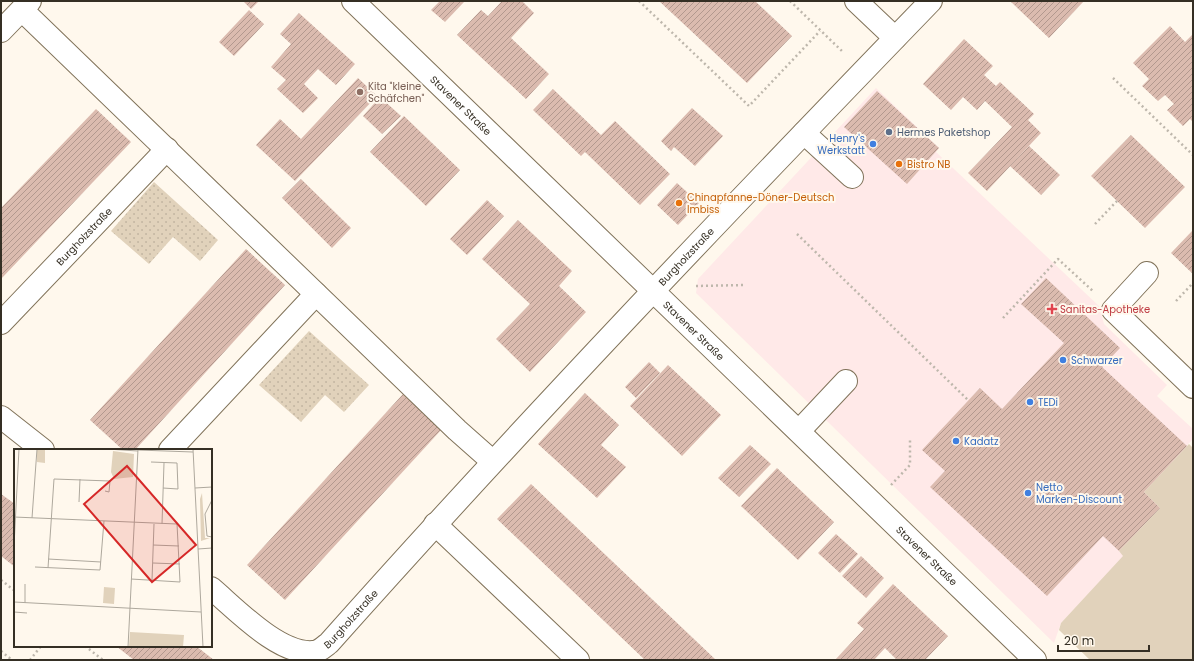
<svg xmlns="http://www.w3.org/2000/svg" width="1194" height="661" viewBox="0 0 1194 661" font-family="Poppins,sans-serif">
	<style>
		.commercial { fill: #ffe9e8 }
		.grass { fill: url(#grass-dots) }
		.pitch { fill: #e1d2bb }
		.building { fill: url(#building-hatch) }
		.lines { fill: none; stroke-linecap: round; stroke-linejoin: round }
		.minor-casing { stroke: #81735a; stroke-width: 24 }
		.path { stroke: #beb7ac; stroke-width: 2.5; stroke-dasharray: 2 3; stroke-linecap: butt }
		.minor { stroke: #fff; stroke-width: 22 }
		.education-dot { fill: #8d6e63; stroke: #fff8ed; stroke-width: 1.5 }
		.service-dot { fill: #5c6f8a; stroke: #fff8ed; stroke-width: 1.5 }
		.shop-dot { fill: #3f7fe0; stroke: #fff8ed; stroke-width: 1.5 }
		.food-dot { fill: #e8710a; stroke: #fff8ed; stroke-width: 1.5 }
		.health-dot { fill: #e0444e; stroke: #fff8ed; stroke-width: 1.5 }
		.labels { text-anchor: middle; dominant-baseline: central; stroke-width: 4; stroke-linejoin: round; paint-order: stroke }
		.education-label { font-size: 10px; fill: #785e54; stroke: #fff8ed; text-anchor: start }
		.street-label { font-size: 10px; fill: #352f24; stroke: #fff8ed }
		.service-label { font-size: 10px; fill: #4e5e75; stroke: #fff8ed; text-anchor: start }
		.shop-label { font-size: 10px; fill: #366cbe; stroke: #fff8ed; text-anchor: start }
		.food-label { font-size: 10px; fill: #c56008; stroke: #fff8ed; text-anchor: start }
		.health-label { font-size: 10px; fill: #be3a42; stroke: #fff8ed; text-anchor: start }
		.inset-road { fill: none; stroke: #aea89d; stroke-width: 1 }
		.view { fill: #d62828; fill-opacity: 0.15; stroke: #d62828; stroke-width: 2 }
		.inset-edge { fill: none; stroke: #352f24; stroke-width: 2 }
	</style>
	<defs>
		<pattern id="grass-dots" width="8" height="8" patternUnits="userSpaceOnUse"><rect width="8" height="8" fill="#e1d2bb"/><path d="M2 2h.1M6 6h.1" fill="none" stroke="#c2b5a1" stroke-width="1.8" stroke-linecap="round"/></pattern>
		<pattern id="building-hatch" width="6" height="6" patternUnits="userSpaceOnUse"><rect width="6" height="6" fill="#dbbbaf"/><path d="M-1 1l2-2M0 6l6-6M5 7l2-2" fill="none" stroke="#b2988e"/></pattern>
	</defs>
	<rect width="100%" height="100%" fill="#fff8ed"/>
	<path class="commercial" d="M876,88l63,60 -3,4 163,154 5,18 63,61 -10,11 36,33v10l-49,53 16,16 -41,43 5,5 -63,67 -7,20 -358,-350 2,-14z"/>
	<g class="grass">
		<path d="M154,182l64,58 -18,21 -27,-24 -24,27 -38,-33z"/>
		<path d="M309,331l60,54 -25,27 -19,-17 -24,27 -42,-37z"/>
	</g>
	<path class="pitch" d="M1189,444l4,4v212h-103l-31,-30 2,-7 62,-67 -4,-5 41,-43 -16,-16z"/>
	<g class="building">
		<path d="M243,1h16l-8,8z"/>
		<path d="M440,1h23l1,1 -19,20 -14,-12z"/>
		<path d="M502,1h20l12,12 -23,25 38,36 -23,25 -69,-64 24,-25 7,6z"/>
		<path d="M659,1h96l37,35 -45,47z"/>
		<path d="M1010,1h74l-35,37z"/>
		<path d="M249,10l15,14 -30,32 -15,-14z"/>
		<path d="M299,13l56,51 -19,21 -18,-16 -14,15 14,14 -15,15 -26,-24 9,-9 -15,-13 20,-23 -11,-10z"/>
		<path d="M1170,26l15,16 7,-7 1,1v86l-3,-3 -7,7 -16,-16 7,-6 -9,-9 -7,6 -16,-15 7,-7 -16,-16z"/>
		<path d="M964,39l29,27 -9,9 12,11 4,-4 34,32 -6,6 13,13 -54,58 -19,-18 44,-46 -27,-26 -8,9 -14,-13 -12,13 -28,-26z"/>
		<path d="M358,78l19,18 -82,85 -39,-36 24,-26 21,20z"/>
		<path d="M553,89l48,46 14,-14 55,53 -30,31 -55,-53 -4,4 -48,-46z"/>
		<path d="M877,91l62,57 -32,36 -63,-57z"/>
		<path d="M380,97l21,19 -19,18 -19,-18z"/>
		<path d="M692,108l31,28 -28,30 -21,-19 -3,4 -10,-10z"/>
		<path d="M96,109l35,33 -130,137v-71z"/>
		<path d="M404,116l56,54 -34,36 -56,-54z"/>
		<path d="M1131,135l54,52 -40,41 -54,-52z"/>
		<path d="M1029,146l31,29 -19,20 -31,-29z"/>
		<path d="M301,179l50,49 -19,20 -50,-50z"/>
		<path d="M677,183l22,20 -21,22 -21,-20z"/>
		<path d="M487,200l17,16 -37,39 -17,-16z"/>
		<path d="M518,220l54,51 -13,15 27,26 -56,60 -34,-33 34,-35 -48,-45z"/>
		<path d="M1193,230v44l-22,-21z"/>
		<path d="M246,249l39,36 -150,165h-12l-33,-30z"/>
		<path d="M1046,278l74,70 -18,19 85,79 -43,46 16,16 -41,43 -16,-15 -56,60 -117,-109 15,-16 -23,-21 58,-62 22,21 62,-66 -43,-39z"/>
		<path d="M649,362l11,11 -24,25 -11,-11z"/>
		<path d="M668,365l53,50 -39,41 -52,-50z"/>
		<path d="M585,393l34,32 -18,20 25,22 -29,31 -59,-54z"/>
		<path d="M403,394l39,35 -157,171 -38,-35z"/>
		<path d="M750,445l21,19 -32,33 -21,-19z"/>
		<path d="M777,468l57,54 -36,38 -57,-54z"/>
		<path d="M531,484l185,176h-71l-148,-141z"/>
		<path d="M1,494l14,10v63l-14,-11z"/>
		<path d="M836,534l22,20 -18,19 -22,-20z"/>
		<path d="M861,556l23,22 -18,20 -24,-22z"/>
		<path d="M893,584l55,52 -23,24h-28l-12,-12 -11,12h-39l29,-31 -7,-6z"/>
		<path d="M116,646h80l18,14h-80z"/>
	</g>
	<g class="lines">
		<g class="minor-casing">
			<g id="minor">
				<path id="s1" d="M353,1l682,659"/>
				<path d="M856,1l39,37"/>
				<path d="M22,10l435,420 35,31"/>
				<path d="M1,31l29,-30"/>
				<path d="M804,133l48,44"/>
				<path d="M1147,273l-34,37 80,77"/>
				<path id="s2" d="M1,323l166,-174"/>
				<path d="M1,417l42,33"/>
				<path d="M799,431l47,-50"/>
				<path d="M170,450l146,-156"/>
				<path d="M435,524l143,136"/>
				<path id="s3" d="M211,588c25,21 68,67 102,64 6,0 12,-6 16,-9 195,-219 398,-431 602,-642"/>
			</g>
		</g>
		<g class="path">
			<path d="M639,1l110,105 71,-75"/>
			<path d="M790,1l54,52"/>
			<path d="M1113,78l80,77"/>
			<path d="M1095,224l22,-23"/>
			<path d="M797,234l171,166"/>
			<path d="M696,286l50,-1"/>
			<path d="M1176,301l17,-18"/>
			<path d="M1003,318l55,-59 36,33"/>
			<path d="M891,485l19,-20v-25"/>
			<path d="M1,580l14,11"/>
			<path d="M85,646l18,14"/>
			<path d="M1,651l11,9"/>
			<path d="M30,660l11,-14"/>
		</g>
		<use href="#minor" class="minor"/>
	</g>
	<circle class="education-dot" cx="360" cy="92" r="4"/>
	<circle class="service-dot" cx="889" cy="132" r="4"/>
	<g class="shop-dot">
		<circle cx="873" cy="144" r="4"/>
		<circle cx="1063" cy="360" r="4"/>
		<circle cx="1030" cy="402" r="4"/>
		<circle cx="956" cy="441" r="4"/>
		<circle cx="1028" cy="493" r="4"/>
	</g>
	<g class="food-dot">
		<circle cx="899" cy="164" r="4"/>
		<circle cx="679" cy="203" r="4"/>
	</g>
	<path class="health-dot" d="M1050 303h4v4h4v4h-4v4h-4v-4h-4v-4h4z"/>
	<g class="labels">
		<g class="education-label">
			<text x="368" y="86">Kita "kleine<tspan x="368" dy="12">Schäfchen"</tspan></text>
		</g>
		<g class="street-label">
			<text stroke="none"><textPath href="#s1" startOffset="150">Stavener Straße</textPath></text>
			<text stroke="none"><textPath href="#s2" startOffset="120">Burgholzstraße</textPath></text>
			<text stroke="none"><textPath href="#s3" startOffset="668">Burgholzstraße</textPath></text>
			<text stroke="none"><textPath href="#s1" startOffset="474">Stavener Straße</textPath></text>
			<text stroke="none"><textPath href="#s1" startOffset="798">Stavener Straße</textPath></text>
			<text stroke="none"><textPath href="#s3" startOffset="174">Burgholzstraße</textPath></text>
		</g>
		<g class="service-label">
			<text x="897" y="132">Hermes Paketshop</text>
		</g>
		<g class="shop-label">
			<text x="865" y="138" text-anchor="end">Henry's<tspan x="865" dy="12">Werkstatt</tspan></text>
			<text x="1071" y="360">Schwarzer</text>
			<text x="1038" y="402">TEDi</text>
			<text x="964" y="441">Kadatz</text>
			<text x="1036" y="487">Netto<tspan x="1036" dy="12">Marken-Discount</tspan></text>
		</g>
		<g class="food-label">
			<text x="907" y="164">Bistro NB</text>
			<text x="687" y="197">Chinapfanne-Döner-Deutsch<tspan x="687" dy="12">Imbiss</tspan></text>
		</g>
		<g class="health-label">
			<text x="1060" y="309">Sanitas-Apotheke</text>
		</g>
	</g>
	<g transform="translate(14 449)">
		<rect width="198" height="198" fill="#fff8ed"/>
		<path d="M23,0h8v14l-8,-1zM188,44l3,45h5l-9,3 -1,-42zM90,138l11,1 -1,16 -11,-1z" fill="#e1d2bb"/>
		<path d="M99,2l21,3 -1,23 -19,2 -3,-7zM116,183l54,3 -1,12h-54z" fill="#e1d2bb"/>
		<path class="inset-road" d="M93,0l31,2M179,0l10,198M124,1l55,2M137,13l26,1 1,26 -15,-1M181,39l17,-1M198,51l-7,14 2,22 5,1M65,53l1,-23M0,68l163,7 3,58 -49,-3M18,69l5,-69M148,75l2,-61M139,96l26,1M0,97l5,-97M184,100l14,-1M34,110l53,3M139,114l27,1M21,118l65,3 4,-49M34,119l6,-89 56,2 -1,11 -4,-1M138,131l2,-56M0,153l187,10M11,154v-19M0,163l13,1M114,198l10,-198"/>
		<path class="view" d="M113,17l69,79 -44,37 -68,-78z"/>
		<rect width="198" height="198" class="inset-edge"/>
	</g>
	<rect width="1194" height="661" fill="none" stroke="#352f24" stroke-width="4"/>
	<path d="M1058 645v6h91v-6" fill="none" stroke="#352f24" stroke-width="2"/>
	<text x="1064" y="645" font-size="12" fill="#352f24" stroke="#fff8ed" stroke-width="3" paint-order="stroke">20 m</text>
</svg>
